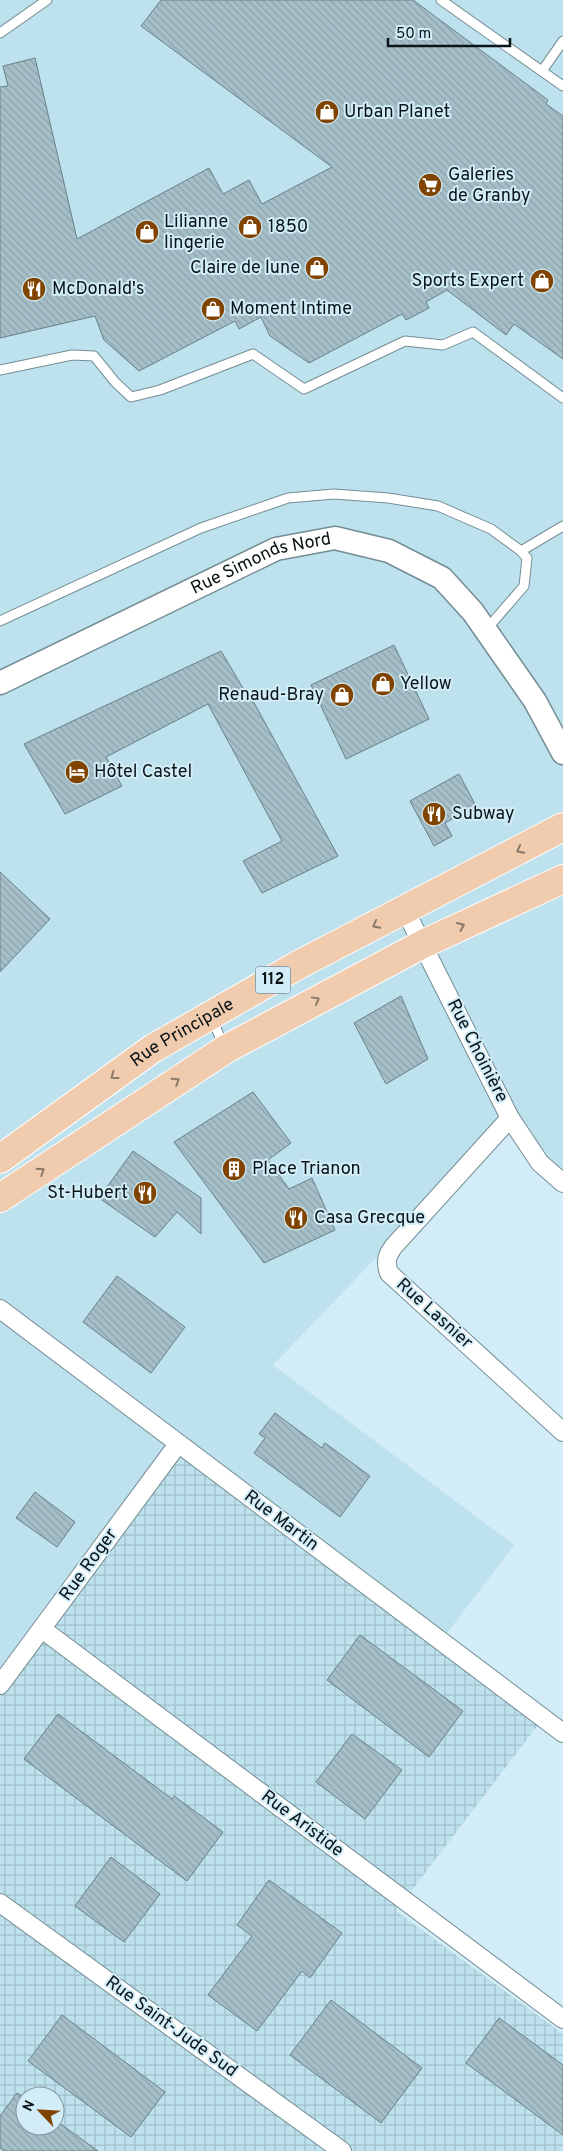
<svg xmlns="http://www.w3.org/2000/svg" width="563" height="2151" viewBox="0 0 563 2151" font-family="Overpass,sans-serif">
	<style>
		.built { fill: #bde1ed }
		.industrial { fill: url(#industrial-grid); fill-rule: evenodd }
		.building { fill: url(#building-back-hatch); stroke: #688189 }
		.lines { fill: none; stroke-linecap: round; stroke-linejoin: round }
		.service-casing { stroke: #748d95; stroke-width: 11 }
		.minor-casing { stroke: #748d95; stroke-width: 20 }
		.tertiary-casing { stroke: #748d95; stroke-width: 25 }
		.primary-casing { stroke: #fff; stroke-width: 30 }
		.service { stroke: #fff; stroke-width: 9 }
		.minor { stroke: #fff; stroke-width: 18 }
		.tertiary { stroke: #fff; stroke-width: 22 }
		.primary { stroke: #f0cbae; stroke-width: 28 }
		.oneway { stroke: #88796a }
		.labels { text-anchor: middle; dominant-baseline: central; stroke-width: 4; stroke-linejoin: round; paint-order: stroke }
		.shield { fill: #d2edf7; stroke: #46555a; stroke-width: 1 }
		.shield-label { font-size: 16px; font-weight: bold; fill: #0a1417 }
		.poi-label { font-size: 18px; fill: #0a1417; stroke: #d2edf7; text-anchor: start }
		.street-label { font-size: 18px; fill: #0a1417; stroke: #d2edf7 }
	</style>
	<defs>
		<pattern id="industrial-grid" width="8" height="8" patternUnits="userSpaceOnUse" patternTransform="scale(1.25)"><rect width="8" height="8" fill="#bde1ed"/><path d="M0 4h8M4 0v8" fill="none" stroke="#a1c0ca"/></pattern>
		<pattern id="building-back-hatch" width="6" height="6" patternUnits="userSpaceOnUse" patternTransform="scale(1.25)"><rect width="6" height="6" fill="#a5bfc8"/><path d="M-1 5l2 2M0 0l6 6M5-1l2 2" fill="none" stroke="#8da3ab"/></pattern>
	</defs>
	<rect width="100%" height="100%" fill="#d2edf7"/>
	<path class="built" d="M0,0h563v1183l-53,-65 -237,247 241,180 -77,101 -437,39z"/>
	<path class="industrial" d="M182,1453l356,272 -142,186 167,123v117h-563v-456zM25,2096h30v30h-30z"/>
	<g class="building">
		<path d="M161,0h252l135,100 -2,4 17,12v243l-49,-35 -8,11 -59,-45 -21,12 3,6 -23,12 -4,-6 -93,49 -39,-27 -9,-19 -22,12 -4,-8 -96,50 -35,-31 -9,-24 -95,22v-251l8,-1 -5,-20 32,-8 42,181 132,-71 14,26 26,-14 13,24 70,-37 -191,-141z"/>
		<path d="M394,645l35,74 -83,40 -35,-74z"/>
		<path d="M221,651l29,49 2,-1 86,157 -76,37 -19,-32 39,-20 -74,-137 -102,53 16,29 -57,28 -41,-70z"/>
		<path d="M459,774l17,32 -31,17 7,13 -18,10 -24,-45z"/>
		<path d="M0,872l50,47 -50,53z"/>
		<path d="M401,996l27,63 -42,25 -32,-61z"/>
		<path d="M253,1092l38,51 -23,17 21,29 23,-11 23,52 -71,33 -90,-121z"/>
		<path d="M133,1151l68,47v36l-24,-22 -22,25 -56,-39z"/>
		<path d="M117,1276l68,51 -34,46 -68,-51z"/>
		<path d="M275,1413l47,35 3,-5 45,33 -30,41 -86,-64 11,-15 -6,-4z"/>
		<path d="M35,1492l40,30 -18,25 -41,-29z"/>
		<path d="M360,1635l103,76 -34,46 -102,-77z"/>
		<path d="M58,1714l114,85 2,-3 49,36 -36,49 -163,-122z"/>
		<path d="M352,1734l50,36 -37,49 -49,-37z"/>
		<path d="M111,1857l49,37 -36,48 -49,-36z"/>
		<path d="M269,1880l73,53 -32,45 -8,-7 -45,60 -49,-36 44,-59 -15,-11z"/>
		<path d="M331,2000l91,68 -41,55 -91,-68z"/>
		<path d="M62,2015l103,77 -34,45 -103,-76z"/>
		<path d="M499,2018l64,47v70l-97,-72z"/>
		<path d="M17,2093l8,5v28h30v-6l43,31h-94l-4,-3v-32z"/>
	</g>
	<g class="lines">
		<g class="service-casing">
			<g id="service">
				<path d="M441,0l122,86"/>
				<path d="M0,33l47,-33"/>
				<path d="M542,71l21,-30"/>
				<path d="M0,370l72,-15 22,1 21,26 16,15 29,-7 93,-36 51,35 101,-48 38,4 30,-13 90,66"/>
				<path d="M521,551l42,-25"/>
				<path d="M0,621l201,-93 87,-30 46,-4 54,4 50,8 53,23 30,22 6,7 -3,28 -38,44"/>
				<path d="M211,1017l13,29"/>
			</g>
		</g>
		<g class="minor-casing">
			<g id="minor">
				<path d="M405,910l105,208 30,45 23,20"/>
				<path d="M510,1118l-116,128c-7,9 -9,15 -5,27l174,159"/>
				<path d="M0,1309l563,424"/>
				<path d="M42,1629l521,390"/>
				<path d="M0,1685l178,-241"/>
				<path d="M0,1903l342,248"/>
			</g>
		</g>
		<g class="tertiary-casing">
			<g id="tertiary">
				<path id="s1" d="M0,683l276,-134 59,-11 54,13 53,27 31,34 62,89 28,52"/>
			</g>
		</g>
		<g class="primary-casing">
			<g id="primary">
				<path id="s2" d="M0,1159l152,-110 148,-85 263,-137"/>
				<path d="M0,1198l226,-149 197,-105 140,-65"/>
			</g>
		</g>
		<use href="#service" class="service"/>
		<use href="#minor" class="minor"/>
		<use href="#tertiary" class="tertiary"/>
		<use href="#primary" class="primary"/>
	</g>
	<defs><path id="oneway-chevron" d="M-2-3.5L2.5 0L-2 3.5" fill="none" stroke-width="1.6" stroke-linecap="round" stroke-linejoin="round" transform="scale(1.25)"/></defs>
	<g class="oneway">
		<use href="#oneway-chevron" transform="translate(520 850) rotate(152)"/>
		<use href="#oneway-chevron" transform="translate(376 925) rotate(152)"/>
		<use href="#oneway-chevron" transform="translate(461 926) rotate(-25)"/>
		<use href="#oneway-chevron" transform="translate(316 1000) rotate(-29)"/>
		<use href="#oneway-chevron" transform="translate(114 1076) rotate(144)"/>
		<use href="#oneway-chevron" transform="translate(176 1081) rotate(-33)"/>
		<use href="#oneway-chevron" transform="translate(41 1171) rotate(-33)"/>
	</g>
	<defs>
		<g id="shop-disc" transform="scale(1.25)"><circle r="9.5" fill="#814400" stroke="#d2edf7"/><path d="M-5-2.5h2.3a2.7 3.5 0 0 1 5.4 0H5L5.5 6h-11ZM-1.5-2.5h3a1.5 2.3 0 0 0-3 0Z" fill="#fff"/></g>
		<g id="supermarket-disc" transform="scale(1.25)"><circle r="9.5" fill="#814400" stroke="#d2edf7"/><path d="M-6-5.5h2.5l.6 2H6L4.5 2H-2.5L-4.4-4H-6ZM-1.5 3.2a1.3 1.3 0 1 0 .1 0ZM3 3.2a1.3 1.3 0 1 0 .1 0Z" fill="#fff"/></g>
		<g id="restaurant-disc" transform="scale(1.25)"><circle r="9.5" fill="#814400" stroke="#d2edf7"/><path d="M-5-6h1v4h1v-4h1v4h1v-4h1v5L-1.5 .5V6h-2V.5L-5-1ZM5-6V6H3V1.5H1.5Q1.5-4 5-6Z" fill="#fff"/></g>
		<g id="hotel-disc" transform="scale(1.25)"><circle r="9.5" fill="#814400" stroke="#d2edf7"/><path d="M-6-4.5h1.5V1H6V5H4.5V3h-9V5H-6ZM-4 0a1.8 1.8 0 1 1 3.6 0ZM.5 0V-2.5h3Q6-2.5 6 0Z" fill="#fff"/></g>
		<g id="building-disc" transform="scale(1.25)"><circle r="9.5" fill="#814400" stroke="#d2edf7"/><path d="M-4-6H4V6H1V3H-1V6H-4ZM-2.5-4.3h1.7v1.8h-1.7ZM.8-4.3h1.7v1.8H.8ZM-2.5-1h1.7V.8h-1.7ZM.8-1h1.7V.8H.8Z" fill="#fff"/></g>
	</defs>
	<g fill-rule="evenodd">
		<use href="#shop-disc" x="327" y="112"/>
		<use href="#supermarket-disc" x="430" y="185"/>
		<use href="#shop-disc" x="250" y="227"/>
		<use href="#shop-disc" x="147" y="232"/>
		<use href="#shop-disc" x="317" y="268"/>
		<use href="#shop-disc" x="542" y="281"/>
		<use href="#restaurant-disc" x="34" y="289"/>
		<use href="#shop-disc" x="213" y="309"/>
		<use href="#shop-disc" x="383" y="684"/>
		<use href="#shop-disc" x="342" y="695"/>
		<use href="#hotel-disc" x="77" y="772"/>
		<use href="#restaurant-disc" x="434" y="814"/>
		<use href="#building-disc" x="234" y="1169"/>
		<use href="#restaurant-disc" x="145" y="1193"/>
		<use href="#restaurant-disc" x="296" y="1218"/>
	</g>
	<g class="labels">
		<rect class="shield" x="255.5" y="966.5" width="35" height="27" rx="4"/>
		<g class="shield-label">
			<text x="273" y="980">112</text>
		</g>
		<g class="poi-label">
			<text x="344" y="112">Urban Planet</text>
			<text x="448" y="175">Galeries<tspan x="448" dy="21">de Granby</tspan></text>
			<text x="164" y="222">Lilianne<tspan x="164" dy="21">lingerie</tspan></text>
			<text x="268" y="227">1850</text>
			<text x="300" y="268" text-anchor="end">Claire de lune</text>
			<text x="524" y="281" text-anchor="end">Sports Expert</text>
			<text x="52" y="289">McDonald's</text>
			<text x="230" y="309">Moment Intime</text>
			<text x="400" y="684">Yellow</text>
			<text x="324" y="695" text-anchor="end">Renaud-Bray</text>
			<text x="94" y="772">Hôtel Castel</text>
			<text x="452" y="814">Subway</text>
			<text x="252" y="1169">Place Trianon</text>
			<text x="128" y="1193" text-anchor="end">St-Hubert</text>
			<text x="314" y="1218">Casa Grecque</text>
		</g>
		<g class="street-label">
			<text stroke="none"><textPath href="#s1" startOffset="288">Rue Simonds Nord</textPath></text>
			<text stroke="none"><textPath href="#s2" startOffset="222">Rue Principale</textPath></text>
			<text transform="translate(477 1051) rotate(63)">Rue Choinière</text>
			<text transform="translate(434 1314) rotate(42)">Rue Lasnier</text>
			<text transform="translate(281 1521) rotate(37)">Rue Martin</text>
			<text transform="translate(89 1565) rotate(-54)">Rue Roger</text>
			<text transform="translate(302 1824) rotate(37)">Rue Aristide</text>
			<text transform="translate(171 2027) rotate(36)">Rue Saint-Jude Sud</text>
		</g>
	</g>
	<g transform="translate(40 2111) rotate(295)"><circle r="24" fill="#d2edf7" stroke="#82969d"/>
	<path d="M0-4L9 19L0 12L-9 19Z" fill="#814400"/>
	<text y="-8" font-size="14" font-weight="bold" text-anchor="middle" fill="#0a1417">N</text>
	</g>
	<path d="M388 38v8h122v-8" fill="none" stroke="#0a1417" stroke-width="2.5"/>
	<text x="396" y="38" font-size="15" fill="#0a1417" stroke="#d2edf7" stroke-width="4" paint-order="stroke">50 m</text>
</svg>
